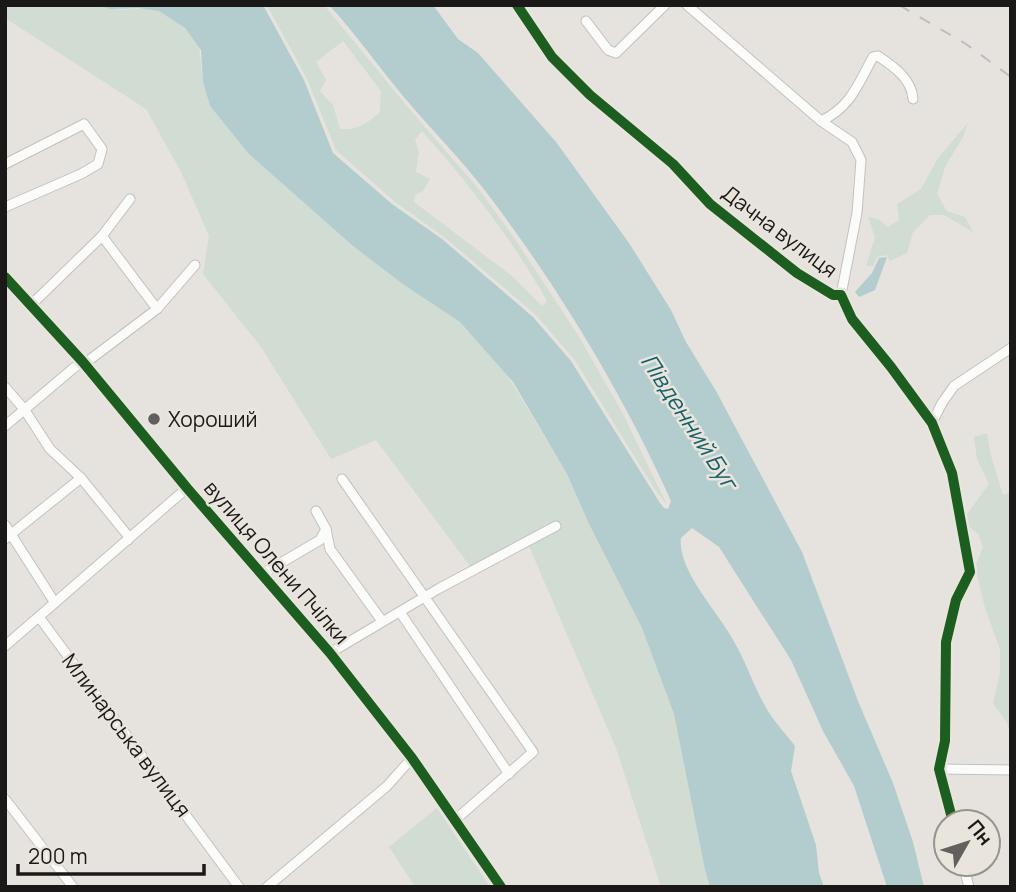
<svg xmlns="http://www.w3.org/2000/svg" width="1016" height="892" viewBox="0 0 1016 892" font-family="Manrope,sans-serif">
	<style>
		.green { fill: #d1dcd2; fill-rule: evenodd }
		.water { fill: #b3ccce }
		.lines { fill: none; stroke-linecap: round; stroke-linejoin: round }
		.minor-casing { stroke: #c3c1be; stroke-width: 11 }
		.minor { stroke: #fbfbfa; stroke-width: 9 }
		.rail { stroke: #bebebd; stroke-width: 2; stroke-dasharray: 12 12; stroke-linecap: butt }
		.cycleway-casing { stroke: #e9e4dc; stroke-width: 15 }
		.cycleway { stroke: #1b5e20; stroke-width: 10 }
		.poi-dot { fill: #62605d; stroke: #e9e4dc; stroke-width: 2.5 }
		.labels { text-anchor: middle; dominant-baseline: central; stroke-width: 5; stroke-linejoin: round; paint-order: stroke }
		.street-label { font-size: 21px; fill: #1b1917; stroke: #e9e4dc }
		.poi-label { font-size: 21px; fill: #1b1917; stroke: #e9e4dc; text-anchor: start }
		.water-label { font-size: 23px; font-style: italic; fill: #16616a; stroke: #e9e4dc }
	</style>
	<rect width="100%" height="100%" fill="#e6e3df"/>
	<g class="green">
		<path d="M5,5h91l24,5 30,-2 9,3 18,11 15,13 7,10 4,37 7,24 39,48 104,92 51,39 56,37 46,51 61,101 22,50 53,104 32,86 31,156 5,17h-49l-45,-139 -88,-204 -58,22 -94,-126 -45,19 -70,-112 -58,-73 6,-38 -28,-64 -35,-63 -141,-91z"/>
		<path d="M267,5h57l87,106 67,77 37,51 63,96 45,79 44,91 -13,-17 -80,-129 -39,-45 -91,-77 -50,-36 -58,-51 -29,-71zM343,41l38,50 -1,21c-12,11 -24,19 -40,17l-7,-24 -13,-14 6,-11 -10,-18zM422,131c47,53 90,108 125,170l-5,5 -30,-30 -98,-74 1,-7 8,-4 7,-12 -14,-7 3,-20 -4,-12z"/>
		<path d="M968,123l-5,14 -18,30 -8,27 10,17 18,6 8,15 -29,-17h-14l-17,17 -6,21 -17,8 -3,-6 -10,2 -4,9h-7l9,-29 -7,-20 10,2 10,8 11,-7 -2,-16 24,-15 17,-31z"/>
		<path d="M987,433l4,23 12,39 8,-3v242l-4,-11 -14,-20 7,-30v-24l-15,-41 -10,-41 8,-20 -5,-13 -13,-11 2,-9 22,-30 -12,-25 -3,-22z"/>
		<path d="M437,808l53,79h-78l2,-2 -25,-38z"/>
	</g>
	<g class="water">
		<path d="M96,5h167l41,75 29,73 59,51 50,35 91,78 38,44 89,142 4,5 4,1 3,-8c-47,-106 -117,-221 -188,-313 -25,-32 -54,-61 -80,-92 -25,-30 -47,-62 -74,-91h104l25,34 20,14 78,89 73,101 42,67 15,32 30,49 86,161 56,149 35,82 20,59 11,45h-37l-33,-101 -31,-55 -32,-71 -72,-113 -27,-19 -11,10c-4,31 36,73 51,100 14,23 22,50 36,73 8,13 18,23 27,35l-4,25 25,74 3,28 5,14h-114l-5,-17 -31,-156 -32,-86 -53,-104 -22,-50 -54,-92 -53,-60 -56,-37 -51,-39 -104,-92 -39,-48 -7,-24 -2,-32 -16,-22 -26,-17 -20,-3 -28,1z"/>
		<path d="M887,257l-12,33 -16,7 -4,-5 17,-19 7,-15z"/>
	</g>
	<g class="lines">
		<g class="minor-casing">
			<g id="minor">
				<path d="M517,5l35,52 38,38 83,69 37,40 87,69 36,22h8"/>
				<path d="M687,5l134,116 31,21 9,18 -4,53 -16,82"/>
				<path d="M586,21l22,29 8,3 49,-48"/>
				<path d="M821,121c30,-14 37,-37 52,-64l5,-1c15,10 34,23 35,43"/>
				<path d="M5,164l79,-40 18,25 -4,15 -17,10 -76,33"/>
				<path d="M102,236l55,73"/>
				<path d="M5,277l77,84 105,127 143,165 82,105 89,129"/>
				<path d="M841,295l11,24 39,48 41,56 20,50 18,99 -14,28 -10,42 -1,99 -6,28 14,53"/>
				<path d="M30,306l72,-70 28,-37"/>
				<path d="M84,364l73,-55 38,-44"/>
				<path d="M5,387l19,22 26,40 31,29 48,59 -1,3"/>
				<path d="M932,423l10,-20 12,-17 57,-38"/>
				<path d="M5,426l77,-65"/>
				<path d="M342,479l191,273 -78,68"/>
				<path d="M316,511l10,18 4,20 52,72"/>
				<path d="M5,525l50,78"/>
				<path d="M5,539l76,-61"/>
				<path d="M262,574l58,-34 6,-11"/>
				<path d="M400,612l109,162"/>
				<path d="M39,617l200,270"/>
				<path d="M5,646l182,-158"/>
				<path d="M330,653l108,-64 118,-63"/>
				<path d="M939,769l72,1"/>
				<path d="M5,799l68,88"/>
				<path d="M963,864l6,23"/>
				<path d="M267,887l120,-101 25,-28"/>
			</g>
		</g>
		<use href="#minor" class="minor"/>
		<path class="rail" d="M899,5l67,39 45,33"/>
		<g class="cycleway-casing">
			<g id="cycleway">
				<path d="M517,5l35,52 38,38 83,69 37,40 87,69 36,22h8l11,24 39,48 41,56 20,50 18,99 -14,28 -10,42 -1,99 -6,28 14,53"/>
				<path d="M5,277l77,84 105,127 143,165 82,105 89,129"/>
			</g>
		</g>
		<use href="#cycleway" class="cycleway"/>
	</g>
	<circle class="poi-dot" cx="154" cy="419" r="7"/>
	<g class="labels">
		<g class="street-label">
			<text transform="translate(780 231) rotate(37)">Дачна вулиця</text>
			<text transform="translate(277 562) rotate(49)">вулиця Олени Пчілки</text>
			<text transform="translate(127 735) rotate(53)">Млинарська вулиця</text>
		</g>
		<g class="poi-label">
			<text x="168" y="419">Хороший</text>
		</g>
		<g class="water-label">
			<text transform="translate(690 421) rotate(57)">Південний Буг</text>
		</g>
	</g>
	<rect width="1016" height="892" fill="none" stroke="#1b1917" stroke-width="14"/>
	<g transform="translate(967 843) rotate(51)"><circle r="33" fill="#e9e4dc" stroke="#97938d" stroke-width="2"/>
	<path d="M0-5L12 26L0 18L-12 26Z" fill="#62605d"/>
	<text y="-10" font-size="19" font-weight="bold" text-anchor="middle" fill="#1b1917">Пн</text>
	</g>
	<path d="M18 864v10h186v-10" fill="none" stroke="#1b1917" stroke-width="3.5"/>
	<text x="28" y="864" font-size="21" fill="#1b1917" stroke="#e9e4dc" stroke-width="5" paint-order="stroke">200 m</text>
</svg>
